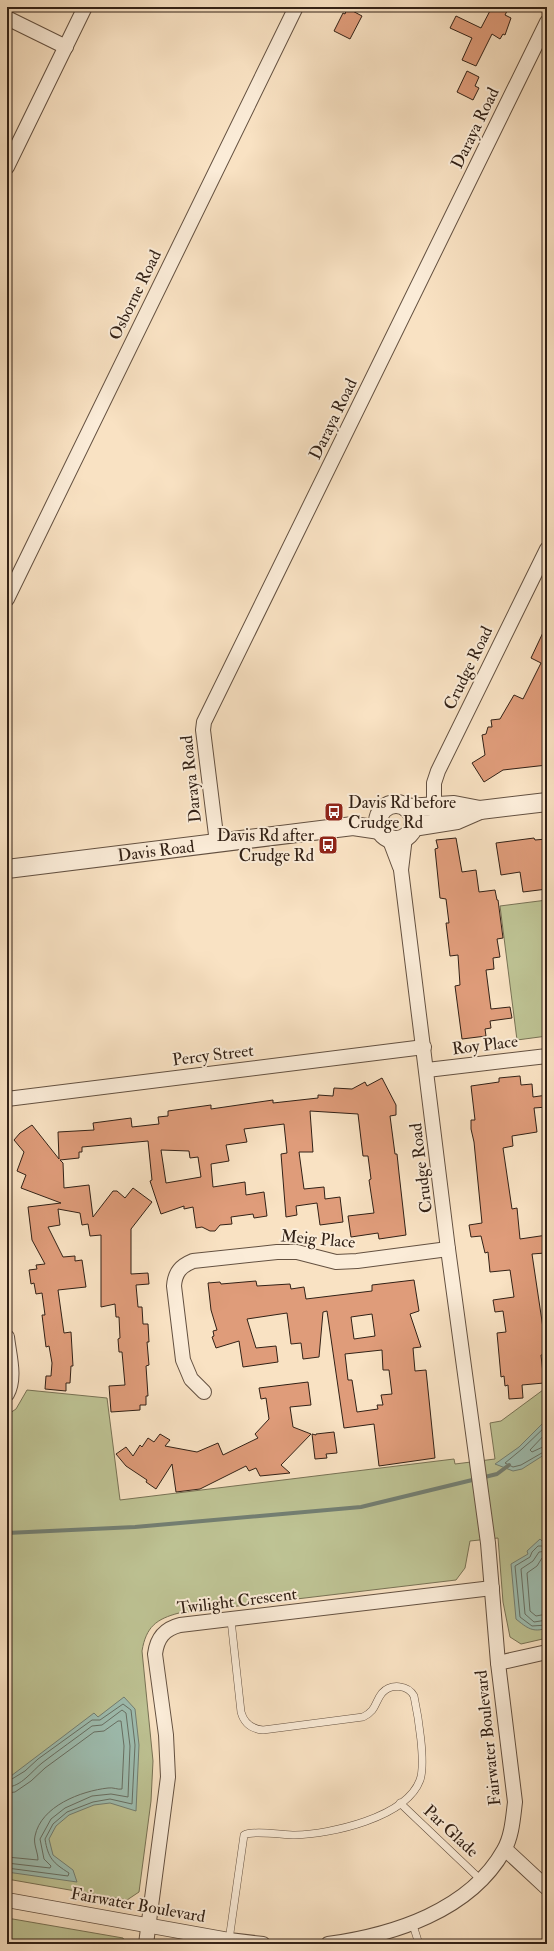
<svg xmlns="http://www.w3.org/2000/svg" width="554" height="1951" viewBox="0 0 554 1951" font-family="'IM FELL Double Pica',serif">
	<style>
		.green { fill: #bec394; stroke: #787255 }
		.water { fill: #9ebeb1; stroke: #737f73 }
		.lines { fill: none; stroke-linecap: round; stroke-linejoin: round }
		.shore { stroke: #687064; stroke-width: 1 }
		.stream { stroke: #737f73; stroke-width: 4 }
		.building { fill: #df9c7a; stroke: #322116; fill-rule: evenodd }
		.service-casing { stroke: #645141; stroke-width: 8 }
		.minor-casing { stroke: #645141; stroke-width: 16 }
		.tertiary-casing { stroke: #645141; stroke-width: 20 }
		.service { stroke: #fbecd8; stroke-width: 7 }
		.minor { stroke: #fbecd8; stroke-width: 14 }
		.tertiary { stroke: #fbecd8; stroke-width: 18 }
		.labels { text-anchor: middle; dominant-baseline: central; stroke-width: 4; stroke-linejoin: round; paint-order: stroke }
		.street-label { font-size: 17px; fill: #322116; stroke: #fbecd8 }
		.poi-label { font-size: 17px; fill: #322116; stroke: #fbecd8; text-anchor: start }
	</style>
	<rect width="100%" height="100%" fill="#f9e2c3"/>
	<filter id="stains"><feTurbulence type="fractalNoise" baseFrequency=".005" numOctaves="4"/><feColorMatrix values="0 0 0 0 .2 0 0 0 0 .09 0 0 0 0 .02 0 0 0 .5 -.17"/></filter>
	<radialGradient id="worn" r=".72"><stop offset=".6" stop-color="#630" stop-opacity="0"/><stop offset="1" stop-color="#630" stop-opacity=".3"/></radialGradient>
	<g class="green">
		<path d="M547,900v136l-30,4 -17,-134z"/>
		<path d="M547,1387v251l-26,6 -11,-7 -7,-35 -5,-64 -28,3 -5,27 -9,12 -277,33c-23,6 -33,14 -37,38l11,110 -2,40 -12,91 -12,8 -120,-21v-464l9,-6 11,-19 80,8 13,102 334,-41 1,5 40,-5 -5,-36 11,-2z"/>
		<path d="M7,1918l116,20 3,6h-119z"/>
	</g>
	<g class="water">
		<path d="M547,1419v34l-25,16 -9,2 -18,-7 24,-17z"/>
		<path d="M540,1539l4,4 3,-2v87c-14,5 -20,0 -31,-9l-5,-55 17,-10 -1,-3z"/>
		<path d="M124,1697l11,12 4,36 -3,66 -26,-8 -16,2 -25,10 -13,11 -7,13 4,16 20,15 4,12 -70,-10v-93l87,-66 4,4z"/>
	</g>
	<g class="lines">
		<g class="shore">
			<path d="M547,1425l-25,24 -17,14 8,4 8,-2 26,-15"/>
			<path d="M547,1432l-17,18 2,2 15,-7"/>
			<path d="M547,1546h-9l-6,6 -2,5 -15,9 5,51 12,9 15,-1"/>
			<path d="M547,1551l-8,1 -6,9 -12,8 4,45 9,8 13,-2"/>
			<path d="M547,1557l-5,1 -5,8 -10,7 3,38 6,5 11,-2"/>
			<path d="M7,1782l18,-11 13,-12 54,-39h8l23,-16 8,6 4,35 -3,59 -22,-5 -17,3 -26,10 -14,12 -8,15c3,19 8,24 24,34l-1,3 -61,-8"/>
			<path d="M7,1787c14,0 25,-16 35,-24 17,-13 34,-25 50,-37l10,-1 20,-15 4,3 4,33 -2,51 -17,-3 -19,2 -27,12 -14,11 -11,20 4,20 7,7 -1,2 -43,-5"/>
			<path d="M7,1793l8,-1 16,-11 14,-13 49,-36 10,-1 14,-10h3l3,25 -2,43c-4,1 -9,-2 -14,-1 -27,3 -67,18 -73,48 -2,8 3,16 3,24l-31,-3"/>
		</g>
		<path class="stream" d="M7,1533l128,-6 226,-20 136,-33 12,-9"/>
	</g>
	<g class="building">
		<path d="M492,7h17l-4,8 6,3 -6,17 -2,-1 -3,5 -8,-5 -16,32 -14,-6 10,-22 -22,-10 6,-12 25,12z"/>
		<path d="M347,8l15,8 -12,23 -16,-8 9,-18 2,1z"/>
		<path d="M467,71l12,6 -4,9 4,2 -6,12 -16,-8z"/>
		<path d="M547,624v141l-44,5 -19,12 -12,-19 13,-8 -3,-20 4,-1 2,-7h4l-1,-7 9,-1 14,-24 9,4 18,-36 -10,-5z"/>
		<path d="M456,838l6,34 14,-2 3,22 16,-2 2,10h1l5,38 -6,1 3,18 -7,1 1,11 -8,1 5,39 19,-2 2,11 -22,3 1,7 -6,1 1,7 -24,3 -7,-53 5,-1 -2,-30 -8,1 -4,-33h3l-3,-24 -6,-1 -5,-49 3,-1 -2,-8z"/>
		<path d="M534,838l1,2 12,-1v50l-24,3 -3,-20 -19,3 -5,-32z"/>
		<path d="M520,1076l1,9 11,-1 1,13 14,-2v12l-13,1 3,24 -25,4 1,10 -10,2 9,61 5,-1 3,31 27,-4v11h-3l1,7 -13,1 11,74 4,-1v27l-6,1 3,28 -22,2 1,13 -14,1 -1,-14 -3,1 -1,-10 -3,1 -4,-44 9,-1 -3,-21 -8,1 -2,-12 21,-3 -4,-27 -20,2 -2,-20 -3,1 -4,-17 -10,1 -2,-12 13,-2 -8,-81 -3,-13v-9h4l-4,-34 28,-4v-4z"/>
		<path d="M382,1078l14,27v10l-6,1 5,38h2l2,19 7,62 -27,4 -1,-6 -27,4 -3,-21 26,-3 -5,-33 2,-1 -3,-23h-5l-5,-42 -48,-3 3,41h-14l5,37 20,-2 1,12 15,-2 3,25 -23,3 -3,-22 -21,3 1,9 -11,2 -5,-63 6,-1 -3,-29 -40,5 3,13 -21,3 3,16 -18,3 2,23 32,-5 1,13 18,-3 3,24 -13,2 -1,-4 -22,3 1,7 -12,1 -5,6h-5l-8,-4 -6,1 -3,-21 -9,2v-3l-23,8 -11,-33 2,-1 -4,-39 -66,6v5h-3v6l-19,2 3,3 1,25 25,-3 4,32 20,-26h4l8,7 8,-10 19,14 -21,27v45l17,-1 1,11 -13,1 2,22h4l1,17h5l1,18h-2l2,23 -3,1 2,30h-2v9h-6v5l-29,2 -2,-26 16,-1 -3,-33h-3l-1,-13 2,-1 -1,-21h-3l-1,-13 -14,3v-72l-11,1 -2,-12 -6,1 -2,-12 -22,-4 2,16 -12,2 15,30 12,-1v5l7,-1 4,27 -28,3 6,43 7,-1 2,34h-2l-1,17h-4v8l-21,-2 1,-13h5l1,-13 -3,-17 -3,1 -4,-32h3l-3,-22 -6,1 -2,-11 -3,1 -2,-14 8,-1 -1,-4 9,-1 -13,-24 -4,-33 33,-4 -40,-15 5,-13 -9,-4 7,-19 -10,-12 6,-7 12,-8 27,34 -1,-27 36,-2 -1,-7 38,-5 1,9 27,-3 -1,-7 10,-1v-5l43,-6v4l62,-9v3l45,-5v-3l15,1 1,-8 18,1 13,-7 2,4zM161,1150l28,1 1,7 8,-1 3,20 -35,6z"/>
		<path d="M414,1280l5,31 -9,3 11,33 -8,1 2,23 11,-1 9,88 -56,8 -5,-42 -30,4 -17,-117 -4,1 -4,45 -16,2 -2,-16 -10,1 -4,-31 -40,6 9,29 20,-2 2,16 -35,5 -4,-26 -23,7 -4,-11 2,-1 -1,-5 4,-1 -6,-20 -3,-27 12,-1 1,2 35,-3 1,5 33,-2 1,5 13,-2 2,12 66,-8v-6zM372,1314l3,22 -21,3 -3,-22zM382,1350l1,20h6l3,24 -11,1 2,10h-6l1,4 -21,3 -5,-32h-4l-3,-26z"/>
		<path d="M308,1382l3,23 -21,2 3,20 18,7 -30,31 9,8 -30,3 -4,-8 -7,3 -3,-5 -46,23 -24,3 -4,-28 -16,25 -10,-7 1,-2 -21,-14 -10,-12 10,-7 7,9 7,-11 2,2 6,-9 6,4 6,-8 10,6 -5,6 32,6 21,-9 5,12 35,-17 -3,-4 14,-15 -3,-21 -5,1 -2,-11z"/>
		<path d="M334,1432l3,21 -11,1 1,4 -12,1 -3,-25 4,1v-1z"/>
	</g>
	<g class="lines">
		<g class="service-casing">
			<g id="service">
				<path d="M400,1803l81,77"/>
				<path d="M412,1922l7,22"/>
				<path d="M229,1940l15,-105c9,-5 38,0 51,0 35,-1 111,-17 125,-55 6,-17 -2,-65 -6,-84 -6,-11 -23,-13 -32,-3 -8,10 -5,17 -19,24l-100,13c-11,-1 -19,-7 -22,-18l-10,-92"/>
			</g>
		</g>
		<g class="minor-casing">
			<g id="minor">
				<path d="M7,18l59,29"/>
				<path d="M7,167l78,-160"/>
				<path d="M7,599l289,-592"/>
				<path d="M434,806v-23l4,-12 109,-222"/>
				<path d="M389,838l11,29"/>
				<path d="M217,843l-14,-113 1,-8 343,-700"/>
				<path d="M427,1070l120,-14"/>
				<path d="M7,1099l417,-52"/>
				<path d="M7,1337c2,18 9,41 0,57"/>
				<path d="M204,1392l-13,-13 -8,-19 -9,-74c1,-14 7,-20 19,-25l84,-9h20l39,10 21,-1 91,-12"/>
				<path d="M498,1663l49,-11"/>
				<path d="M505,1849l42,39"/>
				<path d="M7,1900l222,40 34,4"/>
				<path d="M146,1944l22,-167 -2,-42 -11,-81c2,-16 9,-25 25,-29l312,-37"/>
				<path d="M328,1944c65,-9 142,-33 176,-94 8,-14 9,-32 11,-48l-17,-139 -10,-120 -40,-294 -47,-379 4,-33"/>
			</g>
		</g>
		<g class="tertiary-casing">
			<g id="tertiary">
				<circle cx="396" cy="822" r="18"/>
				<path d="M407,808l47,-3 26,5"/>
				<path d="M413,827l44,-7 23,-10 67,-8"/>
				<path id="s1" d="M7,869l346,-43 27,4"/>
			</g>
		</g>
		<use href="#service" class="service"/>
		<use href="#minor" class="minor"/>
		<use href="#tertiary" class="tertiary"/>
	</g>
	<defs>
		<g id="bus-square" transform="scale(1)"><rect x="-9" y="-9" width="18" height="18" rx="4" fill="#8f2418" stroke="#fbecd8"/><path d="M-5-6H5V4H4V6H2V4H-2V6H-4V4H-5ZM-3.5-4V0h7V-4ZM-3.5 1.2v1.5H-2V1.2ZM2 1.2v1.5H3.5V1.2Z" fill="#fff"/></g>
	</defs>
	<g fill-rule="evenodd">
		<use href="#bus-square" x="334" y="812"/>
		<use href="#bus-square" x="328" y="845"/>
	</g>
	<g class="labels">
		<g class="street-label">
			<text transform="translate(475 128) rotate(-64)">Daraya Road</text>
			<text transform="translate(135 295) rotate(-64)">Osborne Road</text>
			<text transform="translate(333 419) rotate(-64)">Daraya Road</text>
			<text transform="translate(468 668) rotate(-64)">Crudge Road</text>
			<text transform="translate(191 779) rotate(-96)">Daraya Road</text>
			<text stroke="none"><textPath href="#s1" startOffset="150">Davis Road</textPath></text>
			<text transform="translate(485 1045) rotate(-7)">Roy Place</text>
			<text transform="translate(213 1055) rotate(-7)">Percy Street</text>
			<text transform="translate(421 1168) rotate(-97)">Crudge Road</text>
			<text transform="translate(318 1239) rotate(5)">Meig Place</text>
			<text transform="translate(237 1601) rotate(-7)">Twilight Crescent</text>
			<text transform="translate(488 1738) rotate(-96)">Fairwater Boulevard</text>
			<text transform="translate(451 1831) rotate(43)">Par Glade</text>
			<text transform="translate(138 1905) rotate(10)">Fairwater Boulevard</text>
		</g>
		<g class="poi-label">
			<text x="348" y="802">Davis Rd before<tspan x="348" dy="20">Crudge Rd</tspan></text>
			<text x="314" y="835" text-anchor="end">Davis Rd after<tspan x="314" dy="20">Crudge Rd</tspan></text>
		</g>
	</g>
	<rect width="554" height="1951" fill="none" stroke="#f9e2c3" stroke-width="24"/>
	<rect x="8" y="8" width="538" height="1935" fill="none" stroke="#322116" stroke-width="2"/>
	<rect x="12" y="12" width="530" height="1927" fill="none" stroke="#322116"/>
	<rect width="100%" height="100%" filter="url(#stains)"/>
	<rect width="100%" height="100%" fill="url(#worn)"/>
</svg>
